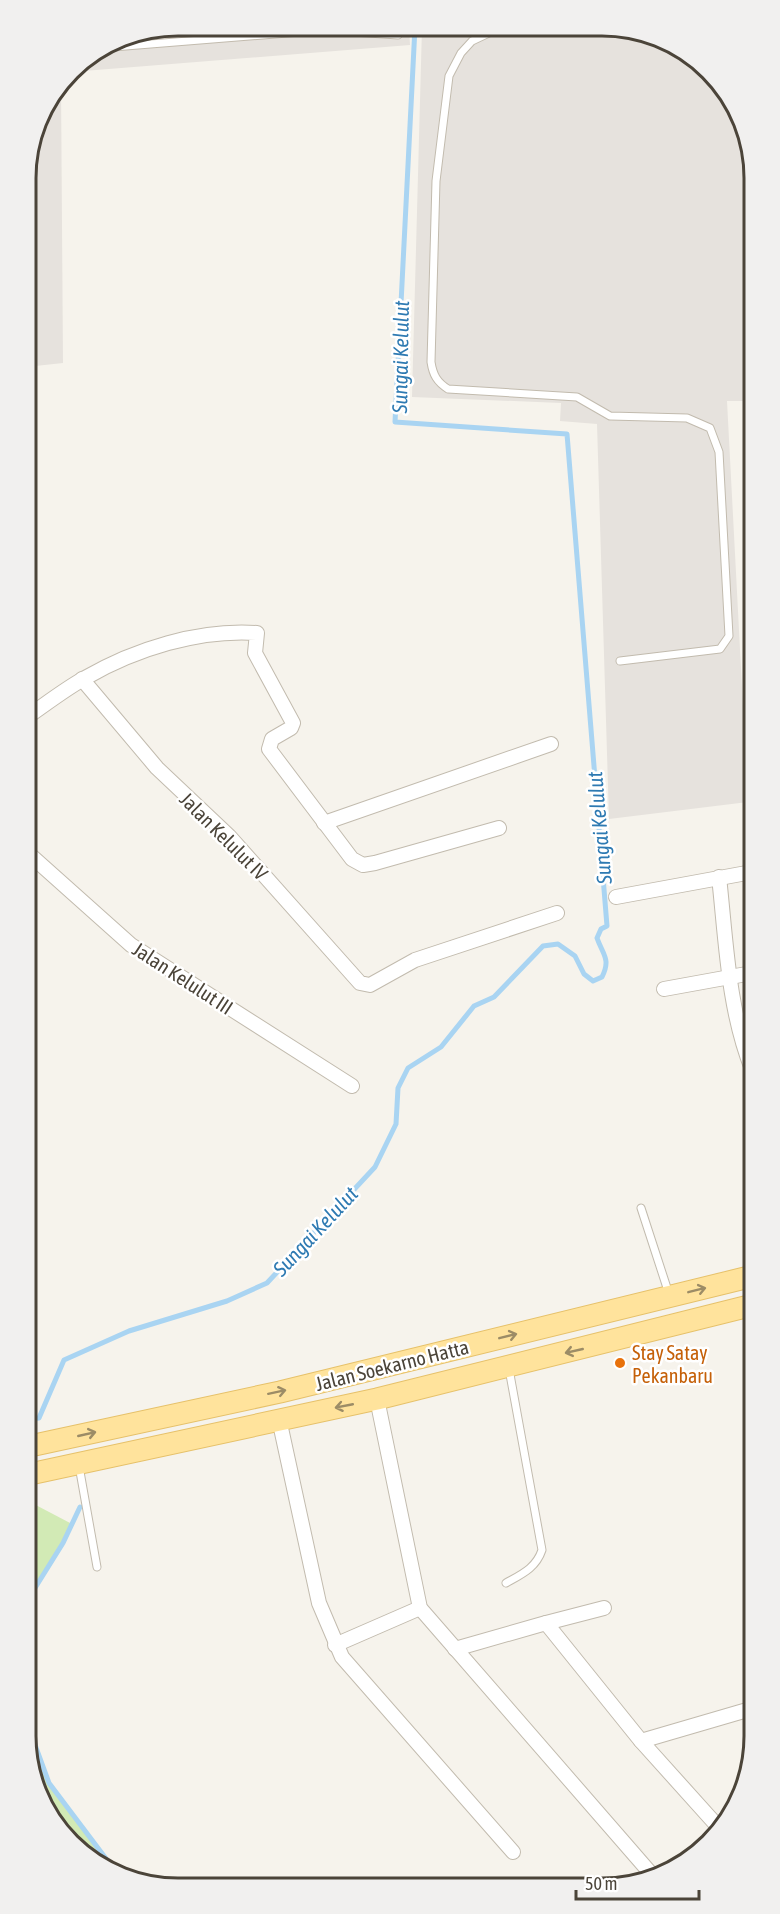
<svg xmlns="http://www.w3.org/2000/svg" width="780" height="1914" viewBox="0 0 780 1914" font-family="'Asap Condensed',sans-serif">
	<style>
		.industrial { fill: #e6e2dd }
		.green { fill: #d2eab5 }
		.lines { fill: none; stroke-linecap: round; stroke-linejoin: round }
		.stream { stroke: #a9d4f2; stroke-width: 5 }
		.lane-casing { stroke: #c2bbae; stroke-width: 9 }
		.street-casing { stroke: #c2bbae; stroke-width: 16 }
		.primary-casing { stroke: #e6c16a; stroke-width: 23 }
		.lane { stroke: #fff; stroke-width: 7 }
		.street { stroke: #fff; stroke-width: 14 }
		.primary { stroke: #ffe39c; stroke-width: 21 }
		.oneway { stroke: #9c8c66 }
		.food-dot { fill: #e8710a; stroke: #fff; stroke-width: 2 }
		.labels { text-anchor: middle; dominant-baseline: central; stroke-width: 5; stroke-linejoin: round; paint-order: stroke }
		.street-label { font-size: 20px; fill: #4b4439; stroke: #fff }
		.food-label { font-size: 20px; fill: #c56008; stroke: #fff; text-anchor: start }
		.water-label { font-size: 21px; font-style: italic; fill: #2e7ab2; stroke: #fff }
		.rim { fill: none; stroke: #4b4439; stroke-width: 3 }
	</style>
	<rect width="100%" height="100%" fill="#f6f3ec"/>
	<g class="industrial">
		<path d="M178,26l231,1 1,18 -339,27 6,-9 43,-26z"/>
		<path d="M422,27l210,1 78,42 39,69 1,262h-23l21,401 -139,17 -12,-395 -37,-3 1,-18 -149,-6z"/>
		<path d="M61,84l2,279 -37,4v-200l15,-56z"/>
	</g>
	<g class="green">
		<path d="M30,1502l42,22 -42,72z"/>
		<path d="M30,1731l19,52 64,85 -36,-17 -46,-76z"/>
	</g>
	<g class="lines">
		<g class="stream">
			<path d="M30,1419l9,-1 25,-58 65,-29 98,-30 40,-18 108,-116 21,-43 2,-36 10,-20 33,-21 33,-41 20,-9 49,-51 15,-2 17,12 9,18 9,7 9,-4c9,-18 1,-22 -5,-39l4,-9 6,-3 -40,-492 -172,-12 20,-395"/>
			<path d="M30,1596l33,-53 17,-36"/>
			<path d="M30,1731l19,52 64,85"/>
		</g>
		<g class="lane-casing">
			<g id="lane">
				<path d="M547,28l-56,4 -19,9 -11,12 -12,23 -13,105 -5,181c2,13 6,20 17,27l129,8 33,19 77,2 23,10 9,24 10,184 -9,13 -100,12"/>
				<path d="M324,30l74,5"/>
				<path d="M101,48l223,-18v-4"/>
				<path d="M641,1208l28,86"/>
				<path d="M79,1466l18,101"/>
				<path d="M506,1583c16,-9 30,-15 36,-33l-33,-181"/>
			</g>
		</g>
		<g class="street-casing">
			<g id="street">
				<path d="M82,679l75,89 72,68 131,147 10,2 45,-25 142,-47"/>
				<path d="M27,717c19,-13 38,-28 58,-39 50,-29 114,-49 172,-45l-2,20 38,70 -2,5 -19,11 -3,10 83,110 11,6 12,-2 124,-35"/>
				<path d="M324,823l227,-79"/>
				<path d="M28,853l103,92 221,141"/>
				<path d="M719,877c7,63 9,132 33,192"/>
				<path d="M616,897l136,-25"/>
				<path d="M664,989l88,-16"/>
				<path d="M377,1399l43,209 233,268"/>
				<path d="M279,1419l40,184 23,54 171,195"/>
				<path d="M546,1623l58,-15"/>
				<path d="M335,1645l85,-37"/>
				<path d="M455,1649l91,-26 95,118"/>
				<path d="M721,1830l-80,-89 113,-33"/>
			</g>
		</g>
		<g class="primary-casing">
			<g id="primary">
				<path d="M30,1446l250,-54 473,-116"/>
				<path d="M30,1474l347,-75 376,-94"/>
			</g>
		</g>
		<use href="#lane" class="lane"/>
		<use href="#street" class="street"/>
		<use href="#primary" class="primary"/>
	</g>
	<defs><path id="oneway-shaft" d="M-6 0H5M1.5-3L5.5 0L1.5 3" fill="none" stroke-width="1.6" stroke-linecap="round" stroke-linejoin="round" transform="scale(1.5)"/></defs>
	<g class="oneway">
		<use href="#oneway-shaft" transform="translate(697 1290) rotate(-14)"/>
		<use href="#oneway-shaft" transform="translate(508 1336) rotate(-14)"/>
		<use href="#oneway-shaft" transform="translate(574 1351) rotate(167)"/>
		<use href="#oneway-shaft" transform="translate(277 1392) rotate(-12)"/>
		<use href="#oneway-shaft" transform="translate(344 1406) rotate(169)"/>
		<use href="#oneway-shaft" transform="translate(87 1434) rotate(-13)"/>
	</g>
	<circle class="food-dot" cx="620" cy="1363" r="6"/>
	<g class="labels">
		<g class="street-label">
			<text transform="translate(224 836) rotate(45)">Jalan Kelulut IV</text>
			<text transform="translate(183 978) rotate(33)">Jalan Kelulut III</text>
			<text transform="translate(392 1365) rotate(-14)">Jalan Soekarno Hatta</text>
		</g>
		<g class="food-label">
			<text x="632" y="1352">Stay Satay<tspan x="632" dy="23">Pekanbaru</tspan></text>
		</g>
		<g class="water-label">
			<text transform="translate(400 357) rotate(-89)">Sungai Kelulut</text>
			<text transform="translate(599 828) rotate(-95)">Sungai Kelulut</text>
			<text transform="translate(315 1231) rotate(-47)">Sungai Kelulut</text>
		</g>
	</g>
	<path d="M0 0H780V1914H0ZM178 36H602A142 142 0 0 1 744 178V1736A142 142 0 0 1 602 1878H178A142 142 0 0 1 36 1736V178A142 142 0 0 1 178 36Z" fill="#f1f0ef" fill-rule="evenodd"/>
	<path class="rim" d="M178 36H602A142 142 0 0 1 744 178V1736A142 142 0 0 1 602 1878H178A142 142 0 0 1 36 1736V178A142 142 0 0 1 178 36Z"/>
	<path d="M576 1890v9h123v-9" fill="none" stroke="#4b4439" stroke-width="3"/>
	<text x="585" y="1890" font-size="18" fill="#4b4439" stroke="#ffffff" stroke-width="4.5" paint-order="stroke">50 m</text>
</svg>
